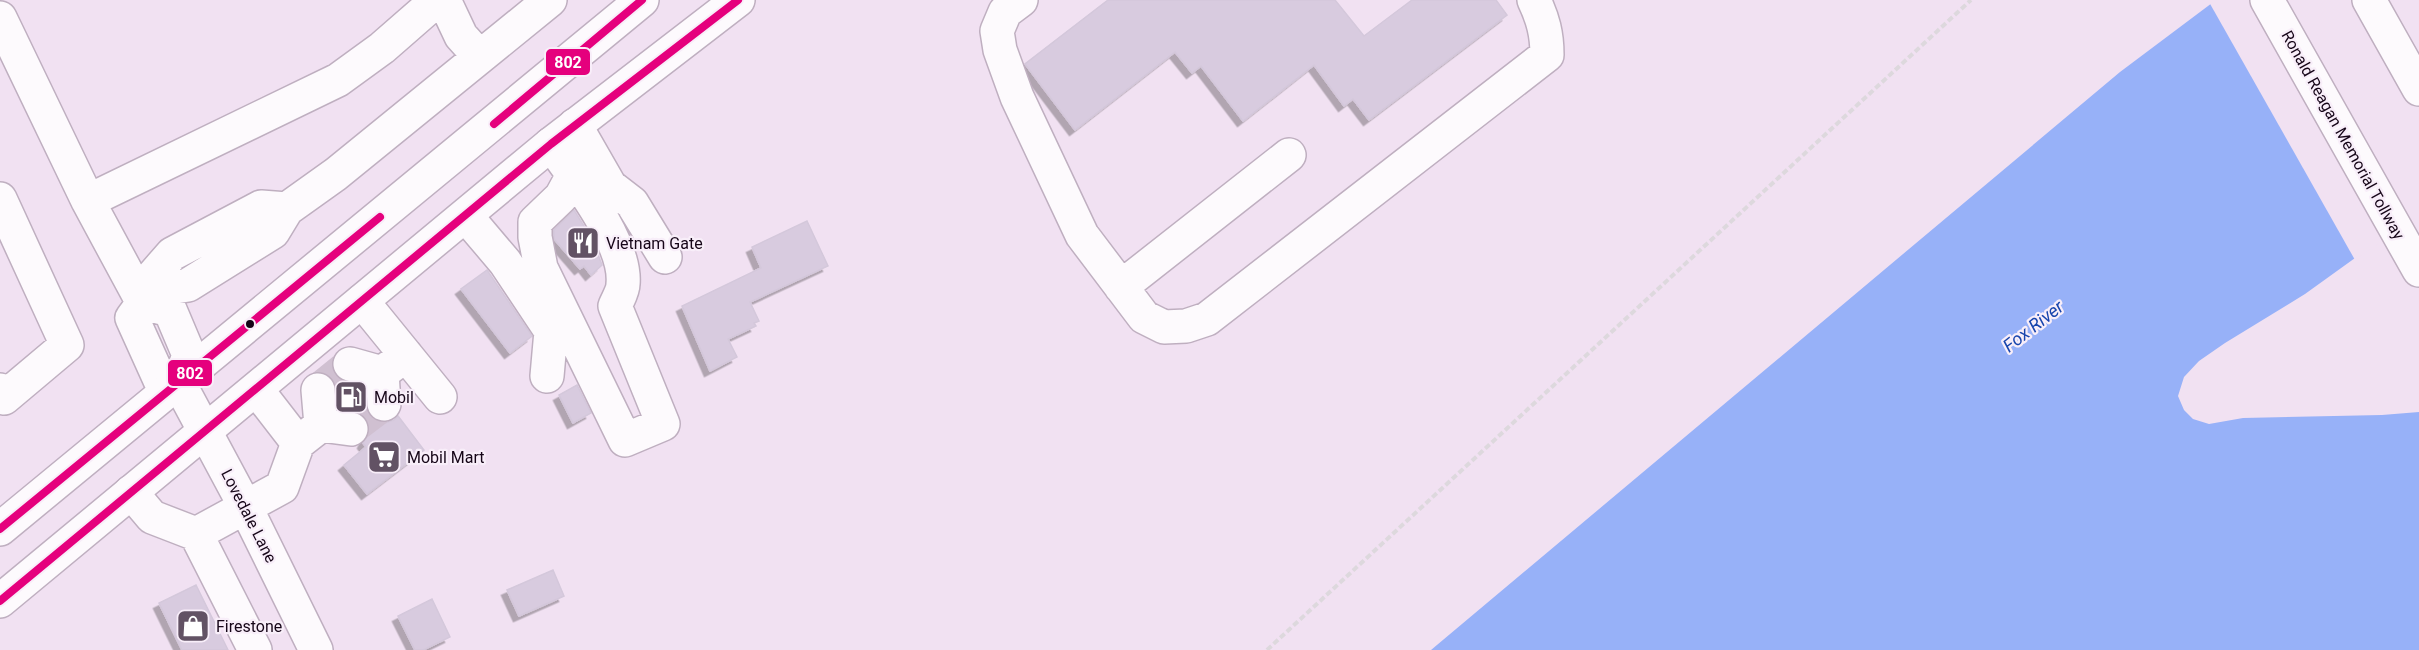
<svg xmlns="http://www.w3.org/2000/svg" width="2419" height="650" font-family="Roboto,sans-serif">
<defs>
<filter id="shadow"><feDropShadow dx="-5.5" dy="5.5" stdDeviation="0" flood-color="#0004"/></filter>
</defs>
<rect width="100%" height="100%" fill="#f1e1f2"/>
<path fill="#97b1f8" d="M2216,0h203v212l-114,82 -80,49 -26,18 -15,16 -6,19 6,14 9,9 16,5 34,-6 139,-3 37,-3v238h-988l689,-578z"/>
<path fill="#f1e1f2" d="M2211,0h208v215l-64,45 -146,-258z"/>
<path fill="#d8cbdf" stroke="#d4c8db" stroke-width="1.5" filter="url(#shadow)" d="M1108,0h227l29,36 48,-36h84l11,15 -138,105 -16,-21 -9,7 -30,-41 -71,56 -42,-55 -9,7 -17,-21 -100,78 -50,-66z
M574,210l18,29 10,26 -11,10 -7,-9 -4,3 -26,-30v-9z
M807,221l21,45 -78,36 9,19 -5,2 2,3 -28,13 9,18 -27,14 -28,-65 79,-38 -9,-21z
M487,270l45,66 -22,17 -49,-64z
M332,364v5l5,8 27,10 1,18 4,10 6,5 10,3 9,-3 4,-4 26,34 -57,44 -23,-29 22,-18 -3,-4 6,-11 -1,-10 -6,-8 -24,-6 -4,-28 -12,-8z
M577,385l14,28 -18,10 -14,-28z
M553,570l11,26 -45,20 -12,-26z
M196,585l32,65h-46l-23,-47z
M432,599l18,38 -27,13h-8l-17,-34z"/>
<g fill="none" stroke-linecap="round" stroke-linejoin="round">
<path stroke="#d0c0d1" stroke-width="33" stroke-dasharray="33 16" stroke-linecap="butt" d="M318,390l32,-26
M337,412l31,-27
M351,429l33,-25"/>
<g stroke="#bfafc0" stroke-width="36">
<path id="minor" d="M444,0l17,36 18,20
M1021,0l-16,12 -8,19 3,19 17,47 65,138 62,82 20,10 22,-1 21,-7 340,-264c0,-21 -4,-36 -13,-55
M0,18l88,183 55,102 27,7 19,45 -10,28
M575,125l35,61 22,17 33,54
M551,144c24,34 76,99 72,140 0,7 -5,15 -8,22l48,118 -38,16 -84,-172 -6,-31v-15l26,-25 12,-22
M0,199l67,146 -63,53 -4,-8
M88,201l250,-121 44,-32 55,-48
M466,216l39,46 46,69 -4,45
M1121,287l168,-132
M138,293l50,-8 85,-53 14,-23 49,-35 214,-174
M138,293l34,-39 89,-47 26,2
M362,301l78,96
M143,303l-11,15 28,62 19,3
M350,364l32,9
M179,383l67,125 70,142
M257,390l41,53
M318,390l3,35
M384,404l-2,-31 24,-18
M131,492l21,25 44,17
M255,650l-59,-116 86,-47 16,-44 23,-18 30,4"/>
</g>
<g stroke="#bfafc0" stroke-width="36">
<path id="major" d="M0,529l642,-529
M0,601l551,-457 187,-144"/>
</g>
<g stroke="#bfafc0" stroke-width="36">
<path id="highway" d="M2267,0l152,270
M2369,0l50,89"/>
</g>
<path stroke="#ddd8dd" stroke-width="4" stroke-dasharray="6 3" stroke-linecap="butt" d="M1267,650l704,-650"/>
<use href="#minor" stroke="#fdfafd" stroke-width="33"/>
<use href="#major" stroke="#fdfafd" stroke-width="33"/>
<use href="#highway" stroke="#fdfafd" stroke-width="33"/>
<g stroke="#f8eef9" stroke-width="12">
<path id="bus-1" d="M494,124l148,-124
M0,529l380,-312
M0,601l551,-457 187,-144"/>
</g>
<use href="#bus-1" stroke="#e5007d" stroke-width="8"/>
</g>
<defs>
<g id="restaurant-square" transform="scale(1.725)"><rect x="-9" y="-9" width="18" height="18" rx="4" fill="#625264" stroke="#f8eef9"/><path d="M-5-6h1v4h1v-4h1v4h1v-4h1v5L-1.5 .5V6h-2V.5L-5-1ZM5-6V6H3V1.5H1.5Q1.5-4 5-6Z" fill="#fff"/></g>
<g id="fuel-square" transform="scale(1.725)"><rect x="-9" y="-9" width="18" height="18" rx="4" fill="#625264" stroke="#f8eef9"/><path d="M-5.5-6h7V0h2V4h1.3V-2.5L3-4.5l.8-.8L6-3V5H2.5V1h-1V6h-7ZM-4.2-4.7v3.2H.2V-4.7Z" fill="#fff"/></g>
<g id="supermarket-square" transform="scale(1.725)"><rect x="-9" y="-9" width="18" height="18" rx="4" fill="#625264" stroke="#f8eef9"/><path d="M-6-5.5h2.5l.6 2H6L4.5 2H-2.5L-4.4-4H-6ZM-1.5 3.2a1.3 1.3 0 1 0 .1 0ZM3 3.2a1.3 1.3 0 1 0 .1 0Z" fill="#fff"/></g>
<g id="shop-square" transform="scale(1.725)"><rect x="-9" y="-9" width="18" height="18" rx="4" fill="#625264" stroke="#f8eef9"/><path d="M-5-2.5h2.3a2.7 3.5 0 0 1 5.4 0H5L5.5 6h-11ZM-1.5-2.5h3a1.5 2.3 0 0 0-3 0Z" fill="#fff"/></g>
</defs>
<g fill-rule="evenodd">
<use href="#restaurant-square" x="583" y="243"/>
<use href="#fuel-square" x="351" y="397"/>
<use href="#supermarket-square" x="384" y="457"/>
<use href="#shop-square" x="193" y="626"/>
</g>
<circle fill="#150517" stroke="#f8eef9" stroke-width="2" cx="250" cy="324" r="5"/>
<g text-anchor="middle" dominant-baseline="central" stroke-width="4.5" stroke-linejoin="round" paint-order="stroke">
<g font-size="16" fill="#150517" stroke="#f8eef9">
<text transform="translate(2343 135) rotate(61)">Ronald Reagan Memorial Tollway</text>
<text transform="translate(249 516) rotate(63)">Lovedale Lane</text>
</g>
<g font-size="16" fill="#150517" stroke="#f8eef9" text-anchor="start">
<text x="606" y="243">Vietnam Gate</text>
<text x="374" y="397">Mobil</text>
<text x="407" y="457">Mobil Mart</text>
<text x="216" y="626">Firestone</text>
</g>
<g font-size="18" font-style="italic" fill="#1845ad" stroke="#f8eef9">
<text transform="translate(2033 326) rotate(-38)">Fox River</text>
</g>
</g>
<g stroke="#f8eef9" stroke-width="2">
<rect x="545" y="48" width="46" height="28" rx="6" fill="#e5007d"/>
<rect x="167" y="359" width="46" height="28" rx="6" fill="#e5007d"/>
</g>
<g font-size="16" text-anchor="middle" font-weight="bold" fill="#fff">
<text x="568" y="68">802</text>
<text x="190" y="379">802</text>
</g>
</svg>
